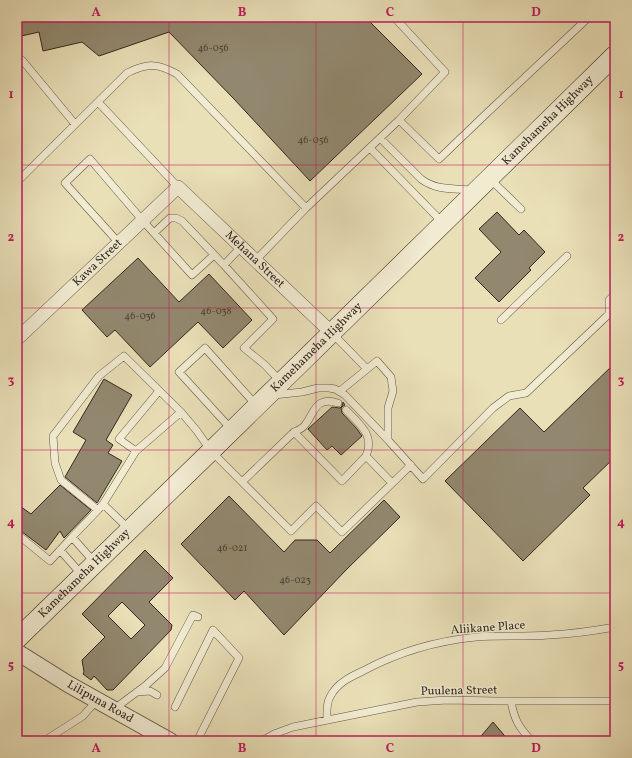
<svg xmlns="http://www.w3.org/2000/svg" width="632" height="758" font-family="Vollkorn,serif">
<rect width="100%" height="100%" fill="#eae0b8"/>
<filter id="stains"><feTurbulence type="fractalNoise" baseFrequency=".005" numOctaves="4"/><feColorMatrix values="0 0 0 0 .2 0 0 0 0 .09 0 0 0 0 .02 0 0 0 .5 -.17"/></filter>
<radialGradient id="worn" r=".72"><stop offset=".6" stop-color="#630" stop-opacity="0"/><stop offset="1" stop-color="#630" stop-opacity=".3"/></radialGradient>
<path fill="#92886f" stroke="#32281f" fill-rule="evenodd" d="M17,17h348l57,57 -112,107 -76,-82 -65,-67 -70,24 -17,-14 -39,9 -4,-19 -22,5z
M497,212l22,23 5,-5 21,22 -16,16 2,2 -32,32 -24,-24 26,-26 -22,-23z
M138,258l41,44 30,-28 43,46 -29,28 -25,-26 -48,45 -35,-37 -8,7 -25,-27z
M615,363v94l-32,31 7,7 -67,66 -78,-80 75,-73 24,24z
M104,379l28,16 -26,45 7,5 -5,8 14,8 -25,42 -32,-26 21,-37 -13,-8z
M343,402l2,3 -2,1 -2,2 1,5 15,16 5,7 -21,19 -9,-9 -5,4 -19,-21 24,-22 8,1 2,-2z
M60,485l31,25 -27,28 -4,-7 -14,19 -29,-22v-24l14,10z
M229,496l55,56 11,-12h22l13,13 54,-53 16,17 -54,53 -62,65 -40,-44 -9,9 -54,-56z
M145,550l28,28 -24,24 23,23 -1,5 -58,60h-6l-13,-14 -3,4 -8,-6 1,-2 -2,-12 23,-23 -23,-23zM122,602l23,23 -14,14 -23,-23z
M493,722l16,19h-32z"/>
<g fill="none" stroke-linecap="round" stroke-linejoin="round">
<g stroke="#605645" stroke-width="8">
<path id="service" d="M17,62l5,-2 53,64
M98,102l80,85
M399,120l40,39 48,-46 102,-96
M380,138l41,41c16,12 33,9 52,11
M370,148l72,74
M490,179l31,30
M17,182l110,-109c21,-10 30,-10 50,1l129,134
M154,233l16,-15h6l6,3 42,44 17,-18
M119,243l-54,-60 25,-24 53,62 49,54 22,-20
M255,261l51,-53 93,-88 46,-48 -51,-55
M224,265l49,54 -29,29 21,17 16,17
M501,320l66,-64
M332,333l35,36
M340,391l37,-30 14,16 2,14 -5,17v32l35,39 70,-71 16,-12 17,-3 83,-79v-14l6,-6
M274,395l28,-3 16,-4h11l6,1 10,6 43,45
M346,410c14,15 29,25 20,46
M232,430l-53,-58 26,-24 52,58
M294,432c5,-2 8,-3 11,-7 10,-13 10,-29 33,-22
M136,451l-17,-12 40,-48
M242,482l52,-50 48,49 24,-25 26,27
M103,504l-5,6 -37,-30 -6,-17 -2,-27 46,-60 25,-20 57,56
M130,530l-27,-26 33,-53 45,-39 16,19 14,20 80,80 25,-25 26,26 69,-67
M17,534l33,27 22,-24
M60,550l22,25
M95,563l-23,-26 26,-27
M137,692l13,-1 7,4
M511,701c3,18 8,27 21,40
M175,707l38,-77 26,28 -42,83
M114,709l31,-23 20,-18 28,-53 5,2
M327,720c0,-8 -1,-16 3,-23 7,-14 20,-20 33,-26 35,-19 73,-30 113,-34 24,-2 48,0 73,-2 22,-1 44,-4 66,-8
M44,741l39,-25 13,-15
M262,741l12,-7 19,-7 124,-25 30,-2 50,1h118"/>
</g>
<g stroke="#605645" stroke-width="14">
<g id="minor">
<path id="s1" d="M17,339l161,-152 154,146"/>
</g>
</g>
<g stroke="#605645" stroke-width="18">
<g id="tertiary">
<path id="s2" d="M17,652l51,32 102,57"/>
</g>
</g>
<g stroke="#32281f" stroke-width="20">
<g id="secondary">
<path id="s3" d="M17,639l194,-188 404,-396"/>
</g>
</g>
<use href="#service" stroke="#f1ebd1" stroke-width="7"/>
<use href="#minor" stroke="#f1ebd1" stroke-width="13"/>
<use href="#tertiary" stroke="#f1ebd1" stroke-width="16"/>
<use href="#secondary" stroke="#f1ebd1" stroke-width="19"/>
</g>
<path fill="none" stroke="#c2185b" stroke-width="1" stroke-opacity="0.55" d="M169,17v724M316,17v724M463,17v724M17,165h598M17,308h598M17,450h598M17,593h598"/>
<g text-anchor="middle" dominant-baseline="central" stroke-width="3" stroke-linejoin="round" paint-order="stroke">
<g font-size="10" fill="#4a4033">
<text x="213" y="48">46-056</text>
<text x="313" y="140">46-056</text>
<text x="216" y="311">46-038</text>
<text x="140" y="316">46-036</text>
<text x="232" y="548">46-021</text>
<text x="295" y="580">46-023</text>
</g>
<g font-size="12" fill="#32281f" stroke="#f1ebd1">
<text stroke="none"><textPath href="#s3" startOffset="742">Kamehameha Highway</textPath></text>
<text stroke="none"><textPath href="#s1" startOffset="327">Mehana Street</textPath></text>
<text stroke="none"><textPath href="#s1" startOffset="111">Kawa Street</textPath></text>
<text stroke="none"><textPath href="#s3" startOffset="418">Kamehameha Highway</textPath></text>
<text stroke="none"><textPath href="#s3" startOffset="94">Kamehameha Highway</textPath></text>
<text transform="translate(488 628) rotate(-4)">Aliikane Place</text>
<text transform="translate(459 691) rotate(-1)">Puulena Street</text>
<text stroke="none"><textPath href="#s2" startOffset="97">Lilipuna Road</textPath></text>
</g>
</g>
<rect width="632" height="758" fill="none" stroke="#eae0b8" stroke-width="44"/>
<rect x="22" y="22" width="588" height="714" fill="none" stroke="#c2185b" stroke-width="1.5"/>
<g font-size="13" text-anchor="middle" font-weight="bold" fill="#c2185b">
<text x="96" y="16">A</text>
<text x="242" y="16">B</text>
<text x="390" y="16">C</text>
<text x="536" y="16">D</text>
<text x="11" y="98">1</text>
<text x="621" y="98">1</text>
<text x="11" y="241">2</text>
<text x="621" y="241">2</text>
<text x="11" y="384">3</text>
<text x="621" y="384">3</text>
<text x="11" y="526">4</text>
<text x="621" y="526">4</text>
<text x="11" y="669">5</text>
<text x="621" y="669">5</text>
<text x="96" y="752">A</text>
<text x="242" y="752">B</text>
<text x="390" y="752">C</text>
<text x="536" y="752">D</text>
</g>
<rect width="100%" height="100%" filter="url(#stains)"/>
<rect width="100%" height="100%" fill="url(#worn)"/>
</svg>
